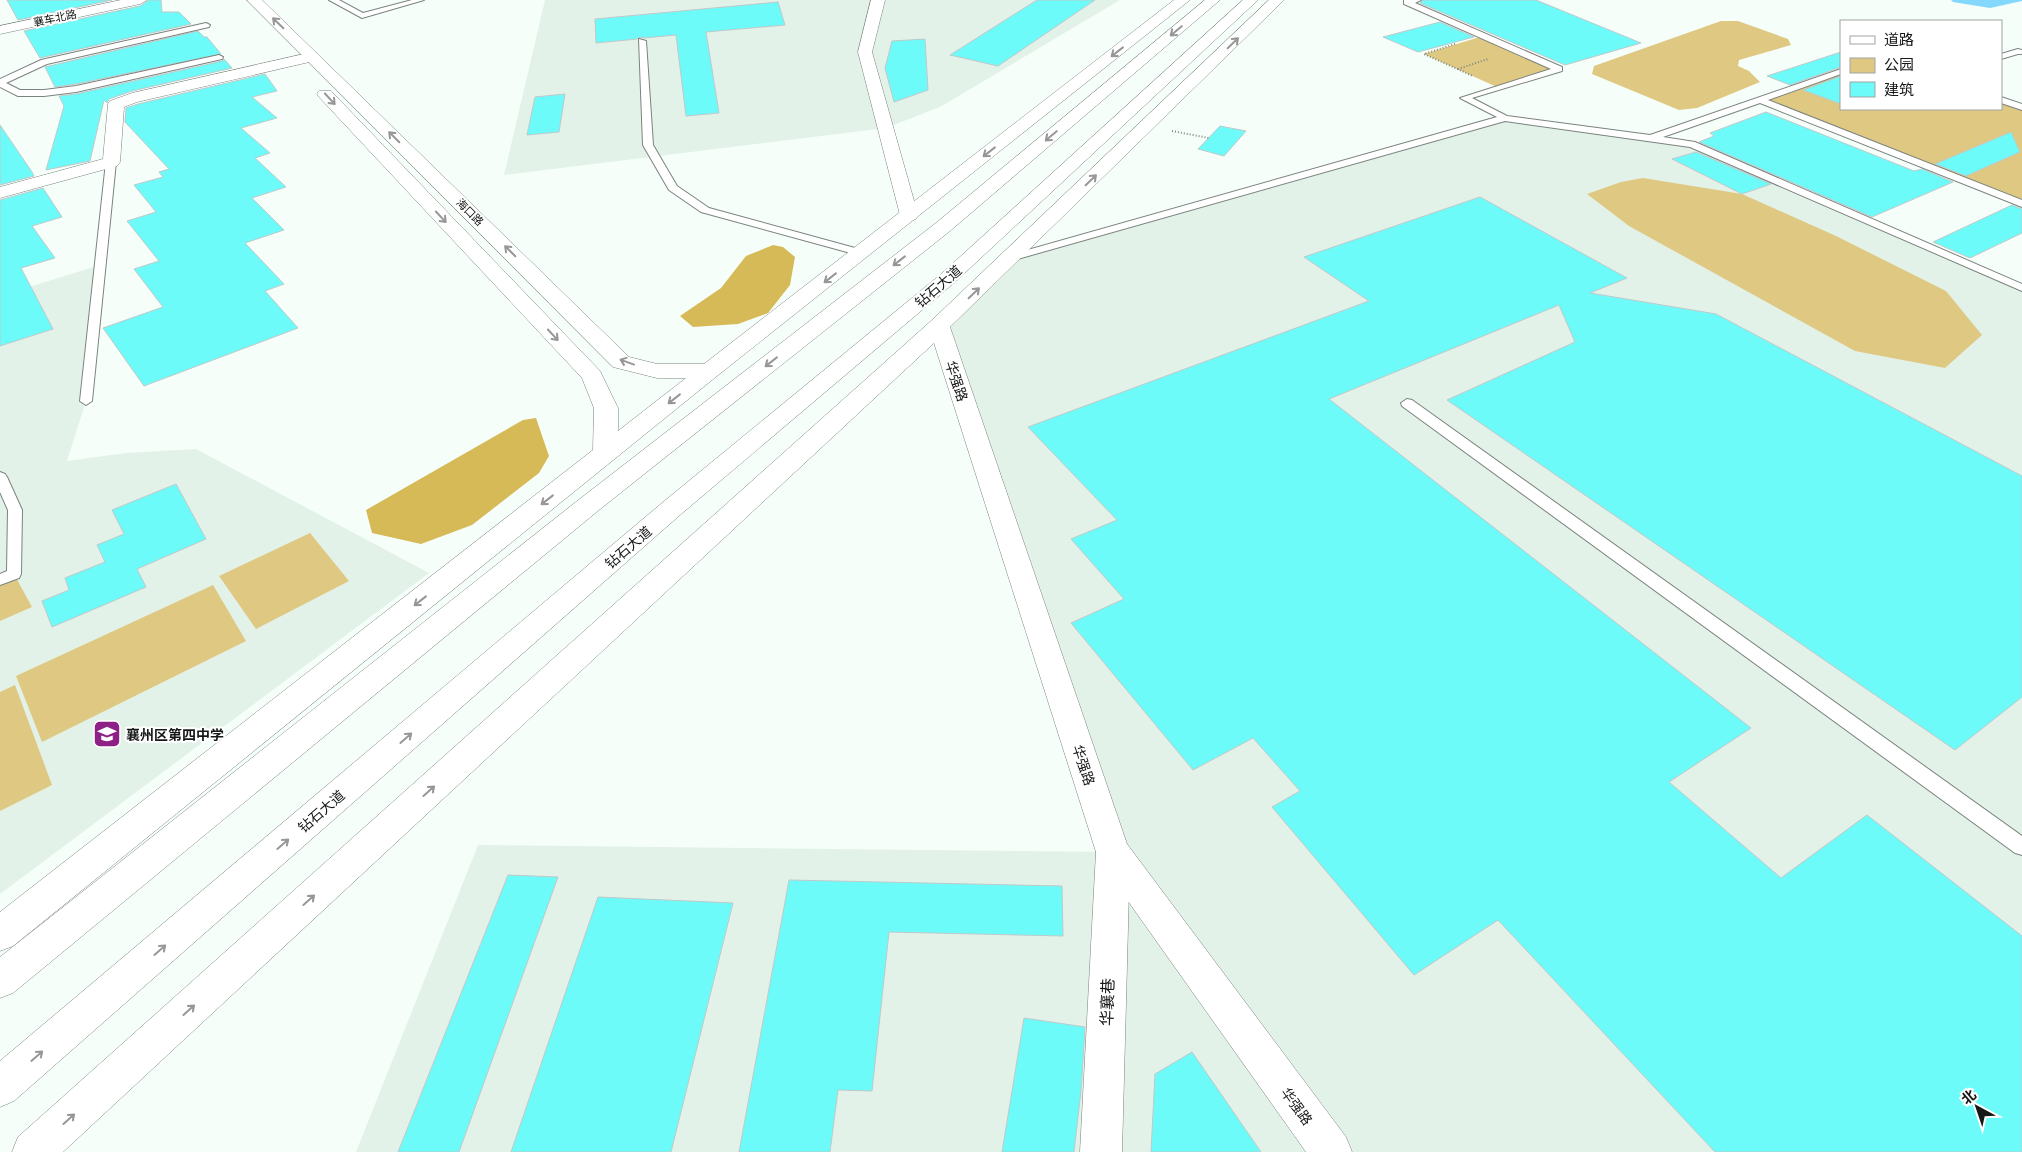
<svg xmlns="http://www.w3.org/2000/svg" width="2022" height="1152" font-family="'PT Serif','Noto Sans SC',serif">
<rect width="100%" height="100%" fill="#f5fef9"/>
<path fill="#e2f2e8" d="M545,0h575l-180,107 -54,21 -382,47z
M1505,118l187,26 330,144v864h-1666l122,-307 635,7 -174,-526 71,-68z
M100,265l-14,136 -19,60 59,-8 70,-4 233,124 -429,321v-598z"/>
<path fill="#dfc982" d="M1721,21h17l50,18 3,6 -52,15 -1,6 11,5 11,11 -63,26 -18,2 -87,-36 2,-8z
M1483,36l76,33 -60,19 -75,-34z
M1841,71v38h160v-9l21,7v97l-262,-104z
M1643,178l99,16 94,42 110,55 36,44 -37,33 -90,-17 -226,-125 -42,-32 34,-12z
M310,533l39,48 -93,48 -37,-53z
M14,574l18,33 -32,14v-41z
M213,585l33,56 -204,101 -26,-66z
M15,685l37,100 -52,26v-119z"/>
<path fill="#d7ba58" d="M773,245l10,2 12,10 -5,28 -22,28 -30,11 -45,3 -13,-11 41,-28 25,-32z
M536,418l13,38 -10,17 -67,52 -51,19 -49,-11 -6,-23 157,-90z"/>
<path fill="#84d8fe" d="M1951,0h71v1l-32,7 -37,-6z"/>
<path fill="#6dfbfa" stroke="#bfc9c9" d="M7,0h105l-94,20z
M149,0h12l1,12h17l12,12 -151,34 -16,-27 116,-25z
M1037,0h58l-97,66 -48,-11z
M1423,0h113l105,43 -76,22 -145,-62z
M778,2l7,23 -79,7 13,81 -33,3 -10,-81 -32,3 -4,-1 -3,2 -41,4 -1,-24z
M1440,22l34,15 -56,15 -35,-15z
M198,31l6,6h3l14,17 -145,30 -21,3 -10,-20z
M925,39l3,51 -34,12 -9,-34 7,-27z
M1841,52v15l-51,18 -23,-9z
M224,59l8,9 -100,23 -23,8 -2,4 -3,-3 -14,61 -44,9 18,-64 -5,-10 17,-2 146,-33z
M265,74l12,17 -25,6 25,21 -36,10 29,25 -15,5 31,29 -34,11 32,32 -39,13 39,41 -19,7 33,37 -154,58 -41,-58 60,-21 -29,-38 25,-8 -32,-40 29,-9 -22,-27 29,-8 -4,-5 10,-3 -44,-47 1,-14 12,-4z
M1841,76v28l-38,-14z
M565,94l-6,38 -32,3 8,-38z
M1766,112l148,59 8,-2 31,13 -81,35 -173,-75 15,-6 -4,-3z
M0,125l32,47 2,4 -34,9z
M1220,126l26,5 -22,25 -26,-7z
M2011,132l9,20 -54,24 -31,-12z
M1696,152l75,32 -29,10 -70,-35z
M43,188l19,29 -30,9 23,32 -34,10 32,61 -53,17v-146z
M1480,197l147,81 -37,15 126,21 306,162v221l-67,53 -508,-350 128,-58 -16,-37 -230,94 422,329 -82,54 112,96 86,-63 155,121v216h-307l-217,-232 -84,55 -142,-168 28,-16 -47,-53 -60,32 -122,-147 53,-24 -53,-60 46,-19 -89,-93 341,-126 -65,-44z
M2012,205l10,4v24l-52,25 -37,-16z
M176,484l30,55 -69,30 9,18 -94,40 -10,-26 27,-11 -4,-12 40,-16 -8,-17 27,-11 -12,-24z
M508,875l50,2 -99,275h-61z
M789,880l273,6 1,50 -174,-4 -17,159 -34,-1 -8,62h-91z
M598,897l135,6 -62,249h-160z
M1024,1018l61,9 -4,64 -7,61h-72z
M1192,1052l69,100h-110l4,-78z"/>
<g fill="none" stroke-linecap="round" stroke-linejoin="round">
<g stroke="#7b837e" stroke-width="2">
<path id="lane" d="M329,0h10l24,13 49,-13h12l-62,18z
M1404,0h17l-6,3 147,64v4l-90,27 35,18 143,19 191,-66v5l-73,26 254,100v7l-262,-104 -97,34 32,5 327,142v7l-332,-144 -185,-26 -491,139h-8l-1,-2 1,-2 491,-139 -37,-19 91,-29 -147,-65z
M206,23l4,2 -1,2 -162,37 -41,19 14,7h24l32,-4 143,-31 4,2 -1,2 -146,33 -32,4h-26l-18,-9v-8l41,-19z
M639,39l7,2 7,104 24,41 32,22 157,43 1,2 -1,2h-8l-157,-43 -32,-22 -26,-45z
M2018,49l4,1v4h-4l-17,5v-5z
M2001,97l21,7v6l-21,-7z
M111,159l5,3 -24,239 -6,4 -6,-4 26,-239z
M1407,399l5,1 610,436v19l-7,-2 -613,-447 -1,-3z
M0,472l5,2 2,3 15,33 -1,64 -2,4 -19,7v-11l7,-3 1,-61 -8,-18z"/>
</g>
<g stroke="#7b837e" stroke-width="1">
<path id="street" d="M871,0h14l-13,52 46,163 -2,4 -7,2 -7,-2 -2,-4 -42,-163z
M313,52l5,2 3,3 -3,3 -181,42 -13,5 -4,55 -3,4 -117,32v-11l103,-28 5,-55 2,-3 22,-8z
M1113,837l12,4 5,11 -8,300h-42l16,-300 5,-11z"/>
</g>
<g stroke="#7b837e" stroke-width="1">
<path id="secondary" d="M121,0h26l-7,4 -140,30v-8z
M247,0h15l367,357 28,7h47l470,-364h16l-473,376 -704,570 -13,5v-39l593,-462 1,-42 -12,-30 -263,-281 -2,-3 2,-3h12l269,280 18,37v23l68,-53h-29l-44,-11z
M1269,0h15l-334,327 177,517 219,293 6,15h-46l-205,-289 -5,-11 -162,-509 -871,809h-51l6,-15 913,-816z"/>
</g>
<g stroke="#7b837e" stroke-width="1">
<path id="highway" d="M1205,0h15l-270,231 -351,279 -586,483 -13,5v-41l581,-459 355,-275z
M1243,0h15l-304,283 -274,232 -666,586 -14,6v-46l662,-558 278,-228z"/>
</g>
<path stroke="#838985" stroke-width="2" stroke-dasharray="1 2" stroke-linecap="butt" d="M1455,44l-31,10 49,22
M1458,69l30,-10
M1172,131l37,7"/>
<use href="#lane" fill="#fff" fill-rule="evenodd"/>
<use href="#street" fill="#fff" fill-rule="evenodd"/>
<use href="#secondary" fill="#fff" fill-rule="evenodd"/>
<use href="#highway" fill="#fff" fill-rule="evenodd"/>
</g>
<defs><path id="oneway-shaft" d="M-6 0H5M1.5-3L5.5 0L1.5 3" fill="none" stroke-width="1.6" stroke-linecap="round" stroke-linejoin="round" transform="scale(1.25)"/></defs>
<g stroke="#969796">
<use href="#oneway-shaft" transform="translate(278 23) rotate(-136)"/>
<use href="#oneway-shaft" transform="translate(1176 31) rotate(140)"/>
<use href="#oneway-shaft" transform="translate(1233 43) rotate(-44)"/>
<use href="#oneway-shaft" transform="translate(1117 52) rotate(142)"/>
<use href="#oneway-shaft" transform="translate(330 99) rotate(47)"/>
<use href="#oneway-shaft" transform="translate(1051 136) rotate(140)"/>
<use href="#oneway-shaft" transform="translate(394 137) rotate(-135)"/>
<use href="#oneway-shaft" transform="translate(989 152) rotate(142)"/>
<use href="#oneway-shaft" transform="translate(1091 180) rotate(-44)"/>
<use href="#oneway-shaft" transform="translate(441 217) rotate(47)"/>
<use href="#oneway-shaft" transform="translate(510 251) rotate(-135)"/>
<use href="#oneway-shaft" transform="translate(899 261) rotate(142)"/>
<use href="#oneway-shaft" transform="translate(830 278) rotate(142)"/>
<use href="#oneway-shaft" transform="translate(974 293) rotate(-44)"/>
<use href="#oneway-shaft" transform="translate(553 335) rotate(47)"/>
<use href="#oneway-shaft" transform="translate(627 362) rotate(-160)"/>
<use href="#oneway-shaft" transform="translate(771 362) rotate(142)"/>
<use href="#oneway-shaft" transform="translate(674 399) rotate(142)"/>
<use href="#oneway-shaft" transform="translate(547 500) rotate(142)"/>
<use href="#oneway-shaft" transform="translate(420 601) rotate(142)"/>
<use href="#oneway-shaft" transform="translate(406 738) rotate(-41)"/>
<use href="#oneway-shaft" transform="translate(429 791) rotate(-42)"/>
<use href="#oneway-shaft" transform="translate(283 844) rotate(-41)"/>
<use href="#oneway-shaft" transform="translate(309 900) rotate(-42)"/>
<use href="#oneway-shaft" transform="translate(160 950) rotate(-41)"/>
<use href="#oneway-shaft" transform="translate(189 1010) rotate(-42)"/>
<use href="#oneway-shaft" transform="translate(37 1056) rotate(-41)"/>
<use href="#oneway-shaft" transform="translate(69 1119) rotate(-42)"/>
</g>
<defs>
<g id="school-square" transform="scale(1.4375)"><rect x="-9" y="-9" width="18" height="18" rx="4" fill="#8d2185" stroke="#fff"/><path d="M0-5L7-2L0 1L-7-2ZM-4 1L0 2.5L4 1V4Q0 6-4 4Z" fill="#fff"/></g>
</defs>
<g fill-rule="evenodd">
<use href="#school-square" x="107" y="734"/>
</g>
<g text-anchor="middle" dominant-baseline="central" stroke-width="4" stroke-linejoin="round" paint-order="stroke">
<g font-size="11" fill="#151816" stroke="#fff">
<text transform="translate(55 18) rotate(-12)">襄车北路</text>
<text transform="translate(470 212) rotate(45)">海口路</text>
</g>
<g font-size="14" fill="#151816" stroke="#fff">
<text transform="translate(938 286) rotate(-41)">钻石大道</text>
<text transform="translate(957 381) rotate(72)">华强路</text>
<text transform="translate(628 547) rotate(-41)">钻石大道</text>
<text transform="translate(1084 765) rotate(72)">华强路</text>
<text transform="translate(321 811) rotate(-41)">钻石大道</text>
<text transform="translate(1297 1106) rotate(54)">华强路</text>
</g>
<g font-size="14" font-weight="bold" fill="#151816" stroke="#fff" text-anchor="start">
<text x="126" y="734">襄州区第四中学</text>
</g>
<g font-size="16" fill="#151816" stroke="#fff">
<text transform="translate(1107 1002) rotate(-88)">华襄巷</text>
</g>
</g>
<rect x="1840" y="20" width="162" height="90" fill="#ffffff" stroke="#a1a3a2"/>
<rect x="1850" y="36" width="25" height="8" fill="#ffffff" stroke="#a1a3a2"/>
<text x="1884" y="45" font-size="15" fill="#151816">道路</text>
<rect x="1850" y="58" width="25" height="15" fill="#dfc982" stroke="#a1a3a2"/>
<text x="1884" y="70" font-size="15" fill="#151816">公园</text>
<rect x="1850" y="82" width="25" height="15" fill="#6dfbfa" stroke="#a1a3a2"/>
<text x="1884" y="95" font-size="15" fill="#151816">建筑</text>
<g transform="translate(1977 1107) rotate(320)" stroke="#ffffff" stroke-width="4" paint-order="stroke">
<path d="M0-4L9 19L0 12L-9 19Z" fill="#151816"/>
<text y="-8" font-size="14" font-weight="bold" text-anchor="middle" fill="#151816">北</text>
</g>
</svg>
